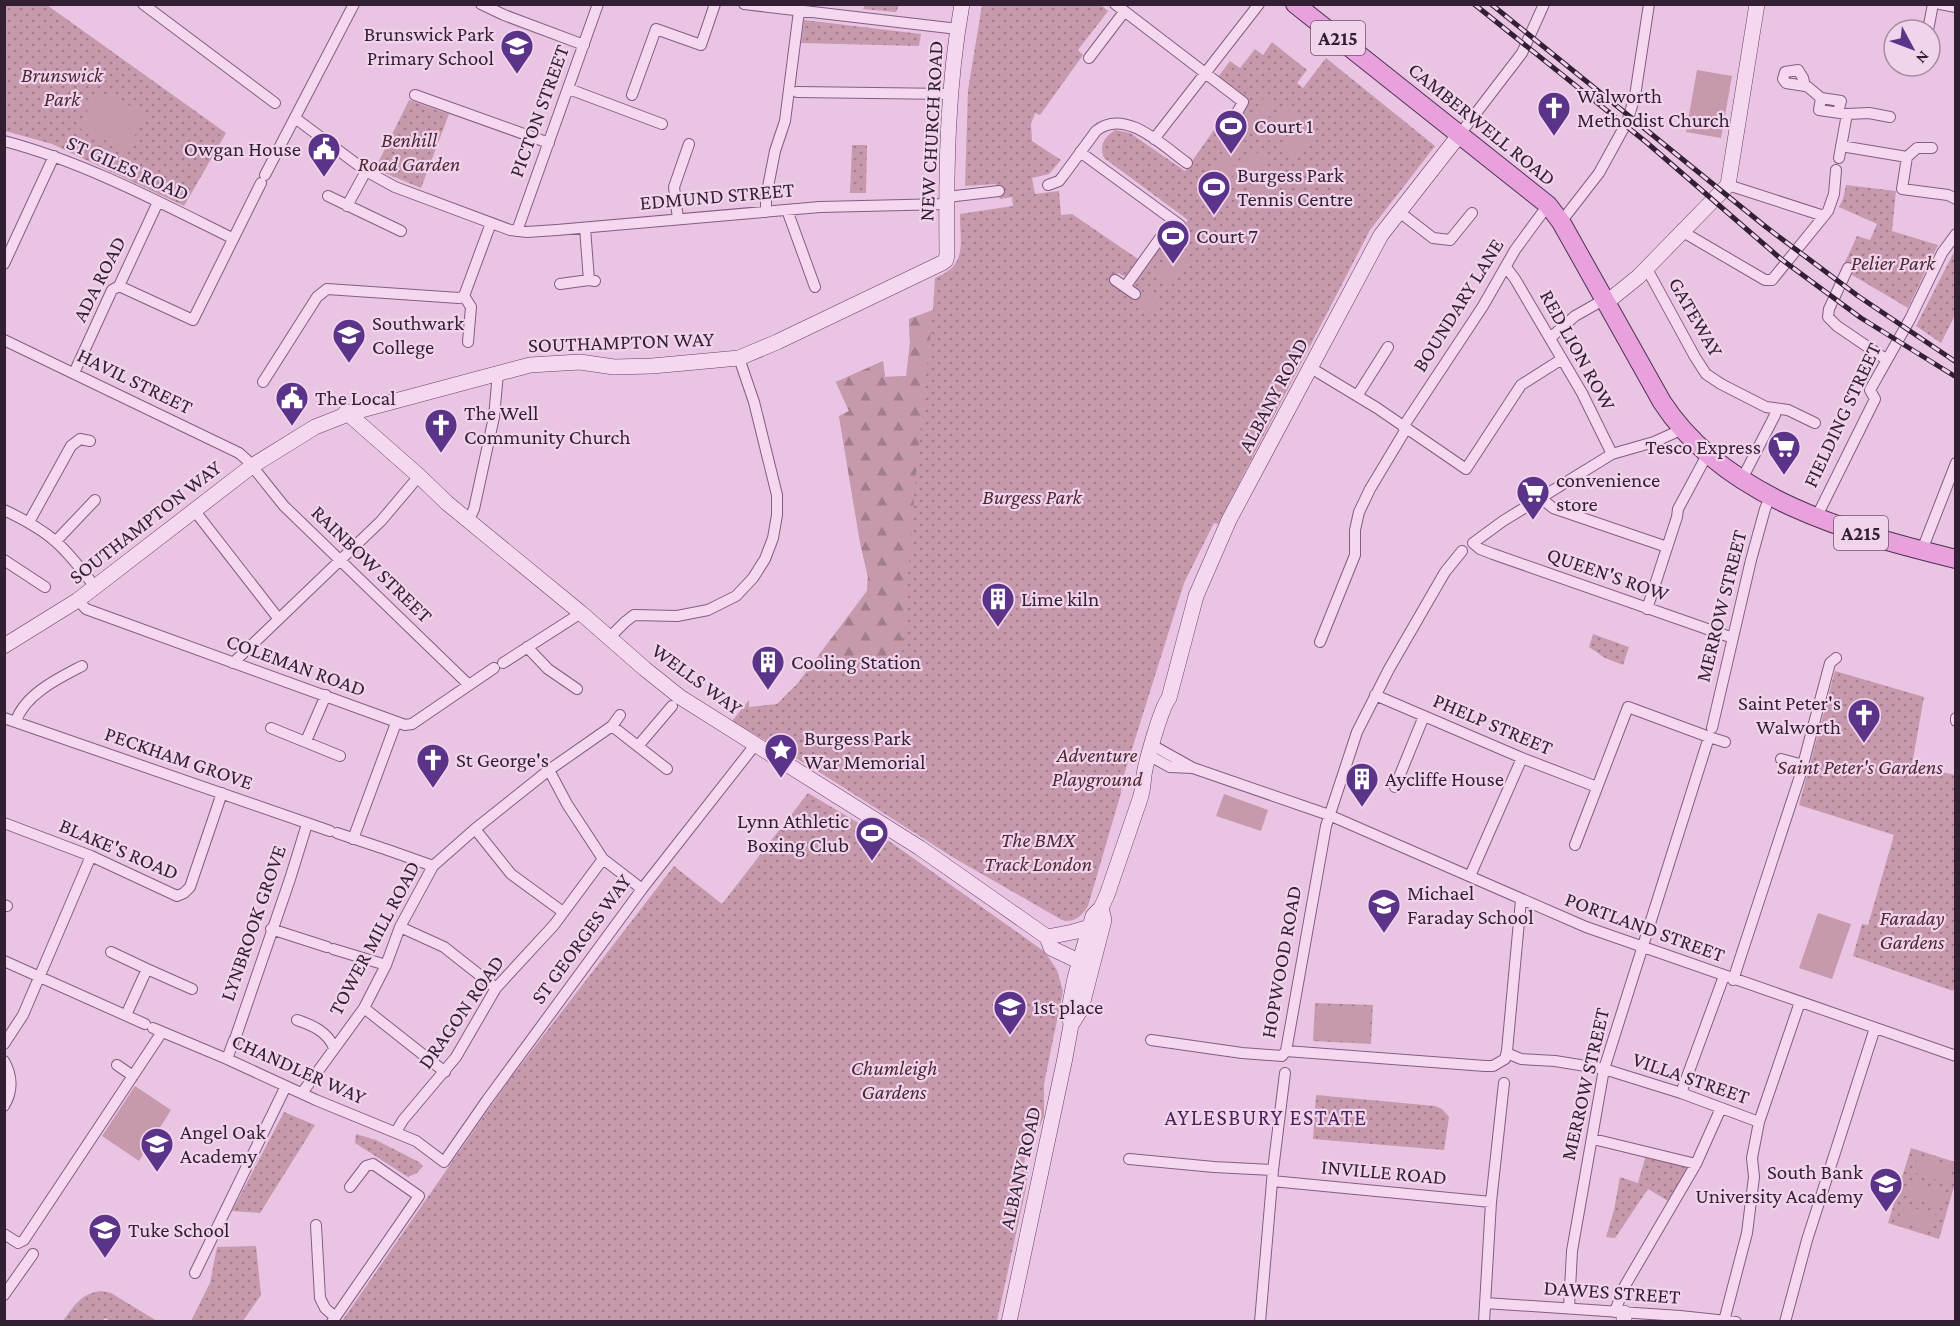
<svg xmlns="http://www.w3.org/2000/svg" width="1960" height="1326" font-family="'Crimson Pro',serif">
<defs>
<pattern id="green-dots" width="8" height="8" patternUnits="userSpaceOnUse" patternTransform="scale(1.5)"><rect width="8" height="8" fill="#c69aac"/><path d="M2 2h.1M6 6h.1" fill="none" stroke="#a17d8d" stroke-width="1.8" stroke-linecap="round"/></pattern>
<pattern id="forest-firs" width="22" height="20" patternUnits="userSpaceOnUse" patternTransform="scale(1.5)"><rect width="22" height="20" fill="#c69aac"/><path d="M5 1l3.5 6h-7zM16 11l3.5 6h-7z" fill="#a17d8d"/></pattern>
</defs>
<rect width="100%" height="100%" fill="#e9c5e3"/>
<path fill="url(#green-dots)" d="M4,5h43l179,128 -42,73 -132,-62 -47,-13z
M865,5v-1l34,1 -3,7 -33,-3z
M982,5h119l7,6 -30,39 5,5 -43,60 -5,-2 -4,11 1,17 29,19 -12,14 -17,4 3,16 24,-3 2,24 11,-1 66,45 -13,18 -7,-4 -7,10 22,16 6,-9 -6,-4 40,-58 6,4 9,-12 -84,-62c-5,-13 0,-20 11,-28l15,3 55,38 41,-58 9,8 14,-19 -31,-25 12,-16 10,7 15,-19 8,6 9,-13 35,28 -10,13 6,5 23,-30 109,88 -65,84 -152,294 -4,-1 -30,60 -62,198 -1,12 -33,113c-6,10 -13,17 -26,14l-108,-62 -138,-88 -84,-49 17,-21v7l28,-3 20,-20 70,-93 1,-14 -8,-35 -21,-126 10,-5 -13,-29 47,-21 2,16 22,-1 3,-33 -1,-24 24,-9 2,-32c33,-13 25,-34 25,-64l53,-8 -1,-9 -12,2 -2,-4 -2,-11 -31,2 3,-96z
M804,20l117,14 -2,12 -118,-3z
M409,100l40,14 -28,74 -46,-19z
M852,145h15l-1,48h-16z
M1846,185l50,6 -4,40 46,14 -30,63 -66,-39 15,-33 13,4 7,-16 -38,-17 4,-8z
M1955,250v65l-14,28 -25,-17z
M1593,634l36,13 -6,18 -18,-7 -16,-11z
M1835,671l89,26 -12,68 43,10 1,208 -3,8 -100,-35 9,-32 6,1 26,-90 -95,-30z
M808,793l84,50 153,109 12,18 6,21 -19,93v32l-4,10 -9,12h-4l-3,28 4,2 -2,20 -29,133h-655l164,-237 168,-218 48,38z
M1315,1003l58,2 -2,39 -58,-3z
M1316,1095l119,11 7,3 7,8 -5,33 -131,-11z
M284,1112l31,13 -55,88 -28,-2z
M356,1134l20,6 43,22 4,4 -6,7 -9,4 -53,-34z
M1911,1148l44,14v21l-16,56 -51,-16z
M1646,1155l42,10 3,4 -23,32 -20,-12 -33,49 -9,-1 8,-27 6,-33 18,6z
M256,1246l5,49 -18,26h-52l19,-38 7,-36z
M101,1291l10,2 46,28h-46l-6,-3 -3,3h-39c12,-16 17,-27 38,-30z"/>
<path fill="url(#forest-firs)" d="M933,310l-17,162 -14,180 -23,17 -13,-6 -3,9 -10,6 -11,-17 -26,17 -7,-9 58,-78 1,-14 -8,-35 -21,-126 10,-5 -13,-29 47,-21 2,16 21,-1 4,-33 -1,-24z"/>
<path fill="#c69aac" d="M1697,70l35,6 -11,62 -35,-6z
M97,90l48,23 -17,38 -49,-23z
M1267,94l12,10 -21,28 -13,-10z
M1285,108l13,10 -22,28 -12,-10z
M1303,122l13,10 -22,28 -12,-10z
M1235,136l13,10 -21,28 -13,-10z
M1253,150l13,9 -21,28 -13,-9z
M1272,164l13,9 -21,29 -13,-10z
M1176,246l14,10 -20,28 -14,-9z
M1145,291l13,10 -10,14 -13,-9z
M1224,794l44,16 -7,21 -45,-15z
M1818,913l33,11 -19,55 -33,-11z
M1317,1005l54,3 -2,34 -54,-2z
M135,1086l36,24 -32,51 -37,-25z
M1918,1156l34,11 -5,16 -34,-11z
M1910,1180l34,11 -5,16 -34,-11z
M1903,1205l34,10 -5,16 -34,-11z"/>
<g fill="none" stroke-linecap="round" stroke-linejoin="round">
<g stroke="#825d82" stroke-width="12">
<path id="street" d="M143,4l132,99
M481,4l23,11 80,30
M744,4l214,25
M1115,4l128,98 -5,9
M1940,4l16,3
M1928,30l5,-26
M1893,41h1
M1089,58l35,-46
M1805,86l-2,-8 -5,-8 -13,2 -2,7 3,4 19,3 3,1 13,11 -2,12 28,4 -8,44
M569,89l93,35
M797,92l153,2
M415,95l134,48
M632,95l24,-66 45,16 14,-41
M1821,98l20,3 -3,11
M1847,114l22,-1 21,4
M295,118l71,53 29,16 115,43 17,2 30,-2 263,-23 127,-3
M1460,134l62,-81 22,-49
M1154,139l105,-135
M4,141c80,21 155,61 228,97
M1841,146l66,11 -5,32 46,6 8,4
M1080,152l100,73
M1907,157l10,-9h15
M265,175l89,-171
M1048,185l11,-4 4,-5 33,-45c29,-24 67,15 91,32
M1728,185l96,31
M328,196l73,35
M947,197l52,-6
M347,206l19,-35
M787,210l28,77
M1398,211l35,27 17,2 22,-27
M766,212v-15l9,-46 10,-30 14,-110
M678,219l-4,-32 15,-43
M1561,222l38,-49 28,-51 8,-26 14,-92
M585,228l4,52
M517,231l81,-227
M1683,232l82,48h7l56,-69 6,-17 2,-24
M4,264l50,-108
M1506,267l9,12 67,114 30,61
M1848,268l-19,41 -1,8 9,9 50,34
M1647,269l48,88 11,17 15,10 45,23 22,3 27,13
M1115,280l20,14
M560,284l29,-4 6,1
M119,286l74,34 68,-137
M1125,287l48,-67
M1550,338l25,-22 30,-17
M4,340l235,113 8,7
M468,342l3,-35 -7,-11 27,-73
M1311,368l66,40 89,61 55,-84 41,-26
M74,373l38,-83 7,-4 39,-84
M263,382l54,-85 10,-8 132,9 5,-2
M1357,396l31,-49
M1403,427l80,-121 32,-56 33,-45
M1683,429l-29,13 -42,12 -109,67 -30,22 7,6 13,5 240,84
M252,466l32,40 185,179
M1742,479l33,-64
M1541,498l12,10 114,39
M4,510c47,22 60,36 91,77
M194,510l84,108
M1816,518l59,-119 -5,-9 40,-71 32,-66 14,-19
M468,521l6,-12 20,-92 4,-44
M29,522l42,-76 9,-7 10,2
M57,540l38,-40
M1922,550l34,-87
M4,560l41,27
M78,600l8,9 319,116 7,-1 82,-56
M1647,609l30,-92 1,-8 30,-56
M609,638l16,-16 9,-7 43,1 31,-6 28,-14 17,-18 12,-19 8,-21 4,-23v-20l-23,-93 -15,-44
M1320,642l35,-87v-25l4,-18 11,-23 36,-60
M527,647l21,22 29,20
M233,663l148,-142 38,-45
M503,663l78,-50
M1375,695l147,63 75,29
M4,718l326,113
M1956,718v3
M16,721c9,-27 43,-43 66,-55
M612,726l55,43
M271,728l69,28
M1712,728l39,-168 14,-51 6,-14
M306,741l20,-46
M1152,745l41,23 136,47 257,112 370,129
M638,746l34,-40
M1150,756l20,11 23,1
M1781,759l22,6
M549,770l18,34 36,55 39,30
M1395,787l29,-71
M4,823l87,33 86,40 7,-3 6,-6 32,-94
M475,829l36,45 52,38
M337,833l45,15
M353,839l43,-116
M1575,845l53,-138 81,30 16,5
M385,849l48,17
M1470,876l52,-118
M4,905l3,1
M400,927l44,20 52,41
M271,929l56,18
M333,949l53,16
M111,952l36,17 -21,46
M4,961l141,63
M147,969l45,20
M1733,980l67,-204 30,-113 6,-5
M364,1008l81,64
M297,1020c15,5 31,12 37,28
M153,1028l74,31 89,41 100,41 28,21 43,-62 155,-211 113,-144
M236,1036l54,-157 17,-55
M1151,1040l91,13 40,3 4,-5 40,-225 31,-94 32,-63 56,-97 17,-21
M4,1044l19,-29 68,-159
M1286,1051l199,15h8l12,-7 2,-8 14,-151
M1507,1051l2,3 12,5 34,2 49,8 77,24 78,29
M227,1059l7,-19
M4,1061c9,16 9,30 0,45
M117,1065l16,11
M302,1093l62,-85 22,-43 14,-38 33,-61 42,-37 74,-59 63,-44 8,-11
M1681,1093l43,-117
M396,1132l7,-12 53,-63 40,-69 58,-63 49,-66
M1593,1139l103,25
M1129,1159l85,8 59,3
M1272,1181l219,21
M316,1225l4,73 5,10 10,9
M4,1234l14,9 6,-3 138,-208
M195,1273l91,-187
M4,1295l29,-41
M1485,1303l195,13 56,6
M1569,1308l3,-57 32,-182 105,-332
M1615,1312l8,-23 73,-125 25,-56
M1724,1321l23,-88 7,-56 -2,-19 7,-36 41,-120
M332,1322l87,-126 -46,-32 -7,2 -16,21
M1260,1322l13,-152 12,-97
M1484,1322l7,-120 13,-119
M1785,1322l22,-82 68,-212"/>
</g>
<g stroke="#624064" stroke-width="16">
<path id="secondary" d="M1607,302l31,-25 90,-92 29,-181
M352,417l67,59 28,27 134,110 64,56 35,28 240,151 127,89 4,11 40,19
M4,646l74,-46 174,-134 63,-39 28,-11 3,-4h8l176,-47 50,-3 34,5 38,-1 87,-8 38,-16 165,-79 4,-3 1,-6c-1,-83 0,-167 15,-250
M1047,937l26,-5 17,-5
M1071,1025l10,-16 23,-89 -3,-12
M1009,1322l56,-264 6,-33 -2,-16 6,-31 18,-62 8,-8 6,-13 33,-96c3,-9 3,-15 4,-24 2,-13 17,-67 25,-77l27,-102 33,-76 152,-285 79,-101
M1624,1322v-9"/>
</g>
<g stroke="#4e3150" stroke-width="20">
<path id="primary" d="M1295,4l253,201 13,17 101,180c63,97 188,131 294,157"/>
</g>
<use href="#street" stroke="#f5d7f0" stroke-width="10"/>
<use href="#secondary" stroke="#f5d7f0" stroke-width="15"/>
<use href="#primary" stroke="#e8a1dd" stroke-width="18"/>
<g stroke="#331f34" stroke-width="5">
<path id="rail" d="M1474,4l172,138 135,117 80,59 95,59
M1491,4l275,223 92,69 98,66"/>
</g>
<use href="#rail" stroke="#f1d4ec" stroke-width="3" stroke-dasharray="9" stroke-linecap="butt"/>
</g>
<defs>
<g id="school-pin" transform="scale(1.725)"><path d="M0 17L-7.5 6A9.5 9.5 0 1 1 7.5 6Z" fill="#5b348a" stroke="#f1d4ec"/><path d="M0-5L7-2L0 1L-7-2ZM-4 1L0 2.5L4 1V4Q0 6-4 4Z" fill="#fff"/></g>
<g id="church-pin" transform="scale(1.725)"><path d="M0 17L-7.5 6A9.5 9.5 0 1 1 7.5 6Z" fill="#5b348a" stroke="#f1d4ec"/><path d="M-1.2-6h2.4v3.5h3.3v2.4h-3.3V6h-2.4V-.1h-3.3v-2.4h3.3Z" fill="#fff"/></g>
<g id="stadium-pin" transform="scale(1.725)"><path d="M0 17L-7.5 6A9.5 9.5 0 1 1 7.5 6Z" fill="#5b348a" stroke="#f1d4ec"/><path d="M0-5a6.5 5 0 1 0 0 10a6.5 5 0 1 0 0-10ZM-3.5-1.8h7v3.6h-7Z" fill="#fff"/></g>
<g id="civic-pin" transform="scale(1.725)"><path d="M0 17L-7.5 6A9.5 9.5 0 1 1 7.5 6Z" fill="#5b348a" stroke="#f1d4ec"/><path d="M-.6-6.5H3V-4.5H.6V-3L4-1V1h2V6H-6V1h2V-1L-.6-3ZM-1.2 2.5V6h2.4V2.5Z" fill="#fff"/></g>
<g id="university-pin" transform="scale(1.725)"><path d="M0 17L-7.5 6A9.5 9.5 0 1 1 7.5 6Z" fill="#5b348a" stroke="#f1d4ec"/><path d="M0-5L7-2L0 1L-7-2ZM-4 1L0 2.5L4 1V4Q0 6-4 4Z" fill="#fff"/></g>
<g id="supermarket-pin" transform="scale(1.725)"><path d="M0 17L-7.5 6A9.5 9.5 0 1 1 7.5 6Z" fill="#5b348a" stroke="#f1d4ec"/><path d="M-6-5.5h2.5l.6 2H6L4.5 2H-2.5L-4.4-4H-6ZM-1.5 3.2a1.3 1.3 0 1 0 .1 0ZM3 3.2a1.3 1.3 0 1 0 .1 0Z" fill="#fff"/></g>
<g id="building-pin" transform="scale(1.725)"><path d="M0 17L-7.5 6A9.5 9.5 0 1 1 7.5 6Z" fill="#5b348a" stroke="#f1d4ec"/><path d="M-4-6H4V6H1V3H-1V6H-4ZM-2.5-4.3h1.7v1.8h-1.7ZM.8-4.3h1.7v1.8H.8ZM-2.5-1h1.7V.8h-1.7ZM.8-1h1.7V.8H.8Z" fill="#fff"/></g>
<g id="sight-pin" transform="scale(1.725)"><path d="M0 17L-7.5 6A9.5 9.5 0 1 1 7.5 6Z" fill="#5b348a" stroke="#f1d4ec"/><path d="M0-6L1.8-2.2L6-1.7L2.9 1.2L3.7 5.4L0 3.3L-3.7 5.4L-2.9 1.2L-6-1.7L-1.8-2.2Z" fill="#fff"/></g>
</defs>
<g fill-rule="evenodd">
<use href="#school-pin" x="517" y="46"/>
<use href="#church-pin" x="1554" y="108"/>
<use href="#stadium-pin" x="1231" y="126"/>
<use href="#civic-pin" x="324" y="149"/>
<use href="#stadium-pin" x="1214" y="187"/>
<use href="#stadium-pin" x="1173" y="236"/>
<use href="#university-pin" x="349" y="335"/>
<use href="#civic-pin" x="292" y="398"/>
<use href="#church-pin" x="441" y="425"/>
<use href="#supermarket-pin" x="1784" y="447"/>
<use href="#supermarket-pin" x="1533" y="492"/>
<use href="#building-pin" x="998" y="599"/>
<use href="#building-pin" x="768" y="662"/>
<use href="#church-pin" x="1864" y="715"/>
<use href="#sight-pin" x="781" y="750"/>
<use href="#church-pin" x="433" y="760"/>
<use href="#building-pin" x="1362" y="779"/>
<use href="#stadium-pin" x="872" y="833"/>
<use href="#school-pin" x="1384" y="905"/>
<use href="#school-pin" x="1010" y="1007"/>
<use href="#school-pin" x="157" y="1144"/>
<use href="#school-pin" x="1886" y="1184"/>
<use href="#school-pin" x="105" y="1230"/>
</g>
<g text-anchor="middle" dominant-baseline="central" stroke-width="4.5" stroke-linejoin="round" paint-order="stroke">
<g fill="#f1d4ec" stroke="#6c556b" stroke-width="1.5">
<rect x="1311" y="21" width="54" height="34" rx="4.5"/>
<rect x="1834" y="516" width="54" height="34" rx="4.5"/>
</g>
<g font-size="20" font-weight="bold" fill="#331f34">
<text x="1338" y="38">A215</text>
<text x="1861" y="533">A215</text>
</g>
<g font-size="21" fill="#331f34" stroke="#f1d4ec" text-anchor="start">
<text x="494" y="34" text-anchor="end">Brunswick Park<tspan x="494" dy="24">Primary School</tspan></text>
<text x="1577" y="96">Walworth<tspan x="1577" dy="24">Methodist Church</tspan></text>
<text x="1254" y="126">Court 1</text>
<text x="301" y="149" text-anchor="end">Owgan House</text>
<text x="1237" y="175">Burgess Park<tspan x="1237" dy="24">Tennis Centre</tspan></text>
<text x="1196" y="236">Court 7</text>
<text x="372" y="323">Southwark<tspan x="372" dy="24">College</tspan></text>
<text x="315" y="398">The Local</text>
<text x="464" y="413">The Well<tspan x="464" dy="24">Community Church</tspan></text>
<text x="1761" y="447" text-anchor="end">Tesco Express</text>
<text x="1556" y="480">convenience<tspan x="1556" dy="24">store</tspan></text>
<text x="1021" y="599">Lime kiln</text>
<text x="791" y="662">Cooling Station</text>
<text x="1841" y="703" text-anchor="end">Saint Peter's<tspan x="1841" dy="24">Walworth</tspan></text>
<text x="804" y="738">Burgess Park<tspan x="804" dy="24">War Memorial</tspan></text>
<text x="456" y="760">St George's</text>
<text x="1385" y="779">Aycliffe House</text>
<text x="849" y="821" text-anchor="end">Lynn Athletic<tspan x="849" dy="24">Boxing Club</tspan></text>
<text x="1407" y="893">Michael<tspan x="1407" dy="24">Faraday School</tspan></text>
<text x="1033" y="1007">1st place</text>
<text x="180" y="1132">Angel Oak<tspan x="180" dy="24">Academy</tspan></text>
<text x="1863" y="1172" text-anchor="end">South Bank<tspan x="1863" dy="24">University Academy</tspan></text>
<text x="128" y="1230">Tuke School</text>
</g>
<g font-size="21" font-style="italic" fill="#4e2833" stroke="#f1d4ec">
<text x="62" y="75">Brunswick<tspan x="62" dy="24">Park</tspan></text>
<text x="409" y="140">Benhill<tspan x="409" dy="24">Road Garden</tspan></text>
<text x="1893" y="263">Pelier Park</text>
<text x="1032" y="497">Burgess Park</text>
<text x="1097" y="755">Adventure<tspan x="1097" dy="24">Playground</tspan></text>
<text x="1860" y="767">Saint Peter's Gardens</text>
<text x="1038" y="840">The BMX<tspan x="1038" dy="24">Track London</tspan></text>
<text x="1912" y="918">Faraday<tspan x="1912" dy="24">Gardens</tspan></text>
<text x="894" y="1068">Chumleigh<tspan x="894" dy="24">Gardens</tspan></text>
</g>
<g font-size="21" fill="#331f34" stroke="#f1d4ec">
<text transform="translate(539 111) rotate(-70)">PICTON STREET</text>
<text transform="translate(1482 124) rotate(39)">CAMBERWELL ROAD</text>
<text transform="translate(931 131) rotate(-87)">NEW CHURCH ROAD</text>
<text transform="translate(128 168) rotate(24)">ST GILES ROAD</text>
<text transform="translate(717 196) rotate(-5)">EDMUND STREET</text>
<text transform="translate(99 279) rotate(-63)">ADA ROAD</text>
<text transform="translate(1458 305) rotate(-58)">BOUNDARY LANE</text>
<text transform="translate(1696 317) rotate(60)">GATEWAY</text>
<text transform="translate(621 342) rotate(-2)">SOUTHAMPTON WAY</text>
<text transform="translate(1578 350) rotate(61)">RED LION ROW</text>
<text transform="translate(135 381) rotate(26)">HAVIL STREET</text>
<text transform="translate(1273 395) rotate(-62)">ALBANY ROAD</text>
<text transform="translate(1842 415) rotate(-65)">FIELDING STREET</text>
<text transform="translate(145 522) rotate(-38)">SOUTHAMPTON WAY</text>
<text transform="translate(372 564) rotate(44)">RAINBOW STREET</text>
<text transform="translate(1608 574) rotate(19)">QUEEN'S ROW</text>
<text transform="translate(1721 606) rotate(-76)">MERROW STREET</text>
<text transform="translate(296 665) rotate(20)">COLEMAN ROAD</text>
<text transform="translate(697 679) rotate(36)">WELLS WAY</text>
<text transform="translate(1493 724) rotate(23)">PHELP STREET</text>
<text transform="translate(179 758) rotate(19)">PECKHAM GROVE</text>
<text transform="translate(119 849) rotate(23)">BLAKE'S ROAD</text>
<text transform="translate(253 923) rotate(-71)">LYNBROOK GROVE</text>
<text transform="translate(1645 927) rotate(20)">PORTLAND STREET</text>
<text transform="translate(374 938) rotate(-62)">TOWER MILL ROAD</text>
<text transform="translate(581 939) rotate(-54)">ST GEORGES WAY</text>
<text transform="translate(1281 962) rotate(-80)">HOPWOOD ROAD</text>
<text transform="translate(461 1012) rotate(-55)">DRAGON ROAD</text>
<text transform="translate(299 1069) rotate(24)">CHANDLER WAY</text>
<text transform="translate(1691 1078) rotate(19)">VILLA STREET</text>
<text transform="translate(1585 1084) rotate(-77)">MERROW STREET</text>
<text transform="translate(1020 1168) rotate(-77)">ALBANY ROAD</text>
<text transform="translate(1384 1172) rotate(5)">INVILLE ROAD</text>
<text transform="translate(1612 1292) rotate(4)">DAWES STREET</text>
</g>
<g font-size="22" letter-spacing="1.5" fill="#49235b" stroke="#f1d4ec">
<text x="1266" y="1117">AYLESBURY ESTATE</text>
</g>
</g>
<rect width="1960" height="1326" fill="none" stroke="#331f34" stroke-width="12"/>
<g transform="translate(1912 48) rotate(131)"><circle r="28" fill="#f1d4ec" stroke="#a58ca2" stroke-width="1.5"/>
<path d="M0-4.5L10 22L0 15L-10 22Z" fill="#5b348a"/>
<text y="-9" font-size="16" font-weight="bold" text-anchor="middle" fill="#331f34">N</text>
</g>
</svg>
